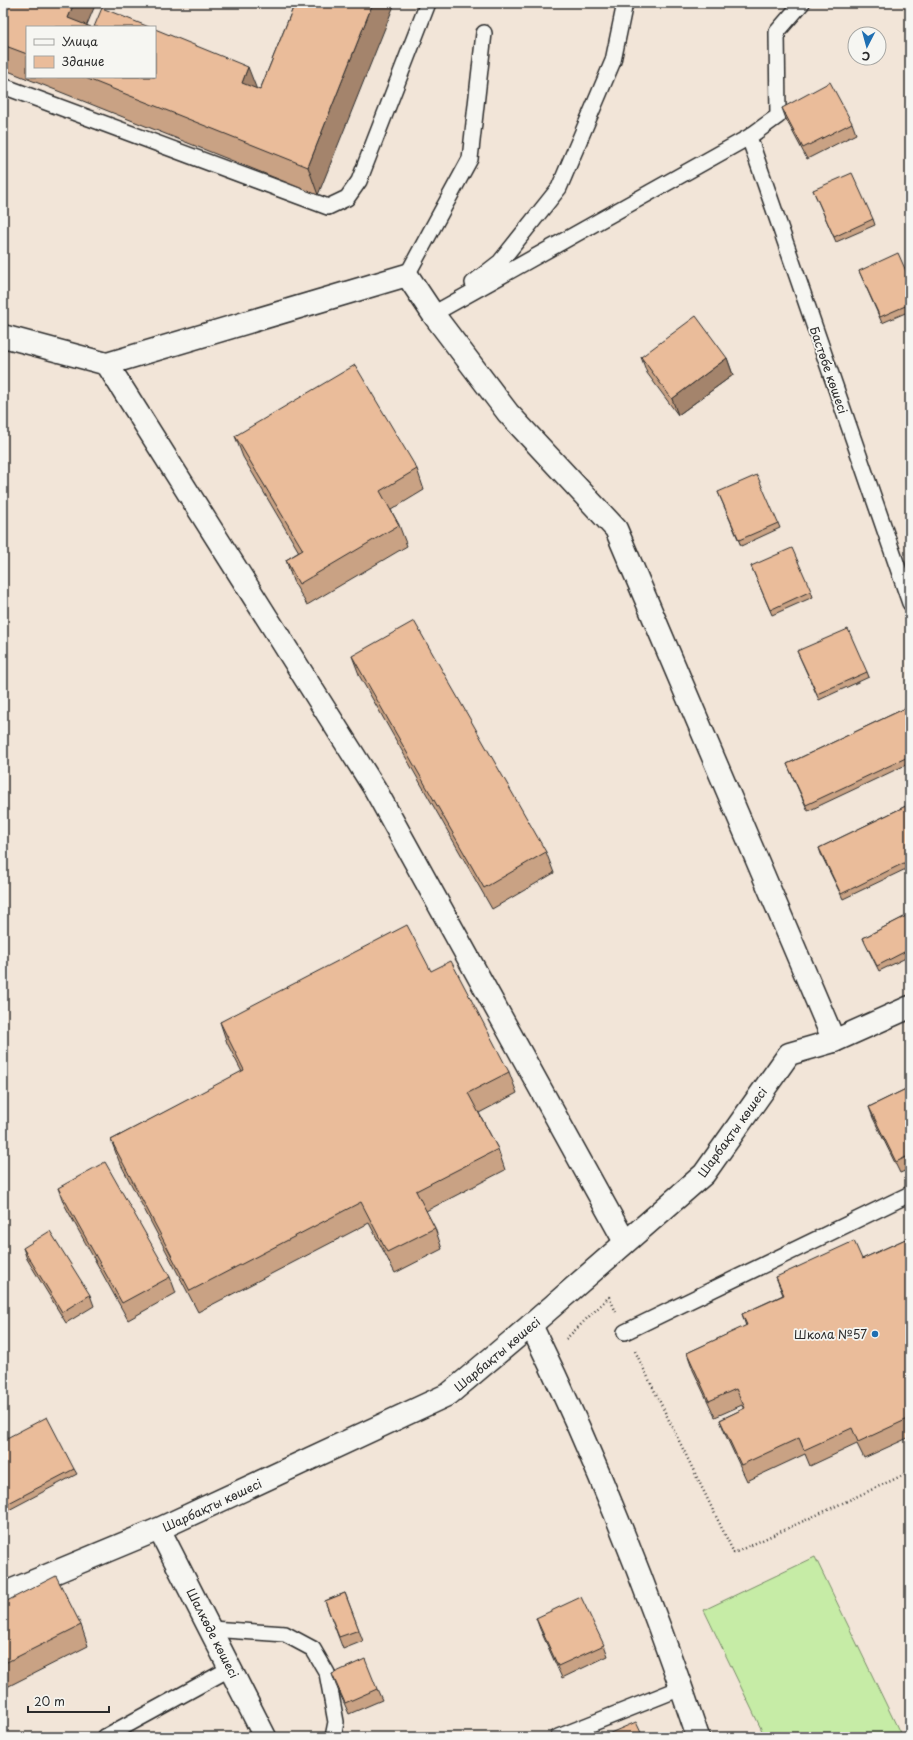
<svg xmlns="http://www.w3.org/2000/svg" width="913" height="1740" font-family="'Playpen Sans',sans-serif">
<rect width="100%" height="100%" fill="#f2e5d8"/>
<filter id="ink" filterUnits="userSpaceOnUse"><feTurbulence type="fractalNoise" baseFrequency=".025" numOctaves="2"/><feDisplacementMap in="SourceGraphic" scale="8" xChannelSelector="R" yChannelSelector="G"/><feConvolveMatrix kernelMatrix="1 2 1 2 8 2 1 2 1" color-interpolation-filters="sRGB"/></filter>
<g filter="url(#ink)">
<path fill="#c6eca6" stroke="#788c68" d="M815,1557l87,180h-137l-61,-127z"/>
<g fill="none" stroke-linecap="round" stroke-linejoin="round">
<g stroke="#2b2b2b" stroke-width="18">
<path id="service" d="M3,86l325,121 19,-9 12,-17 69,-178
M749,137l161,466
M407,275l63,-116 14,-126
M473,283l27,-21 59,-74 54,-127 12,-58
M433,314l316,-177 29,-21 -1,-84 25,-29
M625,1332l285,-138
M211,1629l74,5 28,15 14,24 9,49 -3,15
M105,1737l126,-69
M558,1737l123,-49"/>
</g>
<g stroke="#2b2b2b" stroke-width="25">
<path id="minor" d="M3,336l104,28
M625,1242l-250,-453 -268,-425 300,-89 26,39 75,99 108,116 218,512
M531,1325c65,133 120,272 167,412"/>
</g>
<g stroke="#2b2b2b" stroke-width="25">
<path id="tertiary" d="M159,1529l106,208
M3,1594l156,-65 290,-135 82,-69 173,-151 85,-120 45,-13 76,-34"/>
</g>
<path stroke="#2b2b2b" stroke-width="2.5" stroke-dasharray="1 3" stroke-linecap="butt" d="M566,1339l43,-42 7,15
M635,1351l99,202 176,-81"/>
<use href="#service" stroke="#f6f6f2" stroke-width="15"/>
<use href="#minor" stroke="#f6f6f2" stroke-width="22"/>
<use href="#tertiary" stroke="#f6f6f2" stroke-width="22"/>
</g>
<path fill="#c9a284" stroke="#2b2b2b" d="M3,3l24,24v50h128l101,12 4,1 35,-87 23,192 -315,-126z
M782,108l70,15 4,11 -49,25 -21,-40z
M813,190l60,29 2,6 -39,17z
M859,271l51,9v31l-28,12z
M641,357l86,1 6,17 -55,40 -31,-42z
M235,436l182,33 7,21 -33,20 8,15 8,21 -100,59 -14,-24 -7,-21 13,-8 -56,-95z
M718,492l60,31 2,5 -39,18z
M751,566l60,25 2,6 -41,18z
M797,651l70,21 2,5 -50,23z
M352,656l194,196 8,21 -62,36 -132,-232z
M910,706v57l-102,48 -21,-47z
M910,804v63l-67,32 -22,-45 -2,-6z
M910,914v42l-31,15 -14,-28 -2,-5z
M431,971l78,101 8,21 -38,20 19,36 7,21 -79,41 9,17 7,21 -47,24 -26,-50 -171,89 -79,-151 -8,-21 131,-68 -15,-29 -7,-21z
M910,1087v82l-10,4 -27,-55 -4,-11z
M58,1188l112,89 6,16 -48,27 -64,-116z
M910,1237v200l-46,21 -7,-14 -47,22 -5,-12 -58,27 -21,-45 -6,-16 23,-11 -1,-4 -27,12 -22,-47 -6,-17 59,-27 -4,-12 41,-19 -7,-18 86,-18z
M23,1248l67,47 4,11 -28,17 -39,-64z
M3,1440l71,29 3,5 -74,39z
M345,1593l18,48 -20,8 -18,-48z
M3,1603l78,22 7,21 -85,43z
M536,1618l68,27 4,11 -46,22 -22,-49z
M332,1674l45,15 5,11 -33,14 -13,-29z"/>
<path fill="#a4846c" stroke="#2b2b2b" d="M74,3h22l-10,24 -18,-9z
M373,3h22l-77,192 -10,-28z
M248,67l11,28 -17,-12z
M727,358l6,17 -55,40 -6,-16z"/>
<path fill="#eabc9a" stroke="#2b2b2b" d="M3,3h71l-6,15 23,9h-64v27l-24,-9z
M295,3h78l-65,164 -225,-90h72v-48l93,38 -6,16 18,7z
M102,8l47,19h-55z
M830,82l22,41 -49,25 -21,-40z
M852,173l21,46 -39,18 -21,-47z
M898,253l12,27v24l-30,13 -21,-46z
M696,316l31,42 -55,41 -31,-42z
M355,365l62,104 -37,22 19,34 -100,59 -13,-24 17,-10 -68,-114z
M757,475l21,48 -39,17 -21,-48z
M792,548l19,43 -41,19 -19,-44z
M414,621l132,231 -62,36 -132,-232z
M848,629l19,43 -50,22 -20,-43z
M910,706v50l-104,49 -19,-41z
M910,804v56l-69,34 -22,-46z
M910,914v35l-33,17 -14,-28z
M407,925l24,46 20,-10 58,111 -41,21 30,56 -82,42 19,37 -48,24 -26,-50 -171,89 -79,-151 133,-70 -24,-48z
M910,1087v68l-14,7 -27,-55z
M105,1162l65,115 -48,26 -64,-115z
M50,1231l40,64 -28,17 -39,-64z
M910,1237v181l-52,24 -6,-14 -48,22 -5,-12 -58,27 -21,-45 25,-12 -9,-19 -27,12 -22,-48 60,-28 -5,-11 42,-19 -8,-18 78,-36 8,18z
M47,1417l27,52 -71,37v-66z
M56,1576l25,49 -78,39v-61z
M345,1593l14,37 -20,7 -14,-36z
M581,1597l23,48 -46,21 -22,-48z
M365,1659l12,30 -32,14 -13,-29z
M636,1722l7,15h-42z"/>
</g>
<circle fill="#1f6fb2" stroke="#f6f6f2" stroke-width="1.5" cx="875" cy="1334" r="4"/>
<g text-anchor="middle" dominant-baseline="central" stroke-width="3.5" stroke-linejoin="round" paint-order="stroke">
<g font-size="12" fill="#2b2b2b" stroke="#f6f6f2">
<text transform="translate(829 370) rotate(71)">Бастөбе көшесі</text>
<text transform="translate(732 1132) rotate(-54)">Шарбақты көшесі</text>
<text transform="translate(497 1354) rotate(-40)">Шарбақты көшесі</text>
<text transform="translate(212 1505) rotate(-25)">Шарбақты көшесі</text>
<text transform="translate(213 1633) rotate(63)">Шалкөде көшесі</text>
</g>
<g font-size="12" fill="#2b2b2b" stroke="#f6f6f2" text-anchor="end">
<text x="867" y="1334">Школа №57</text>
</g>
</g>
<rect width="913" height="1740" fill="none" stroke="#f6f6f2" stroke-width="16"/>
<rect x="8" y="8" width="897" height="1724" fill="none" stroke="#2b2b2b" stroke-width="1.5" filter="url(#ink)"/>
<rect x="26" y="26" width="130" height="52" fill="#f6f6f2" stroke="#a5a5a2"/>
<rect x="34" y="39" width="20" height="6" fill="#f6f6f2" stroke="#a5a5a2"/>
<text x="62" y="46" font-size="12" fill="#2b2b2b">Улица</text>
<rect x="34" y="56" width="20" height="12" fill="#eabc9a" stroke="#a5a5a2"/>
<text x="62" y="66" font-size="12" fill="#2b2b2b">Здание</text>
<g transform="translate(867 46) rotate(186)"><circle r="19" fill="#f6f6f2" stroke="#a5a5a2"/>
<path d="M0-3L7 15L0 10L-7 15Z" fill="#1f6fb2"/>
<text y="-6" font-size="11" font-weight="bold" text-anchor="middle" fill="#2b2b2b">С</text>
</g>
<path d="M28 1706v6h81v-6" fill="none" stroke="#2b2b2b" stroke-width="2"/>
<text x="34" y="1706" font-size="12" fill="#2b2b2b" stroke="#f6f6f2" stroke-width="3" paint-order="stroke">20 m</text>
</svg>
